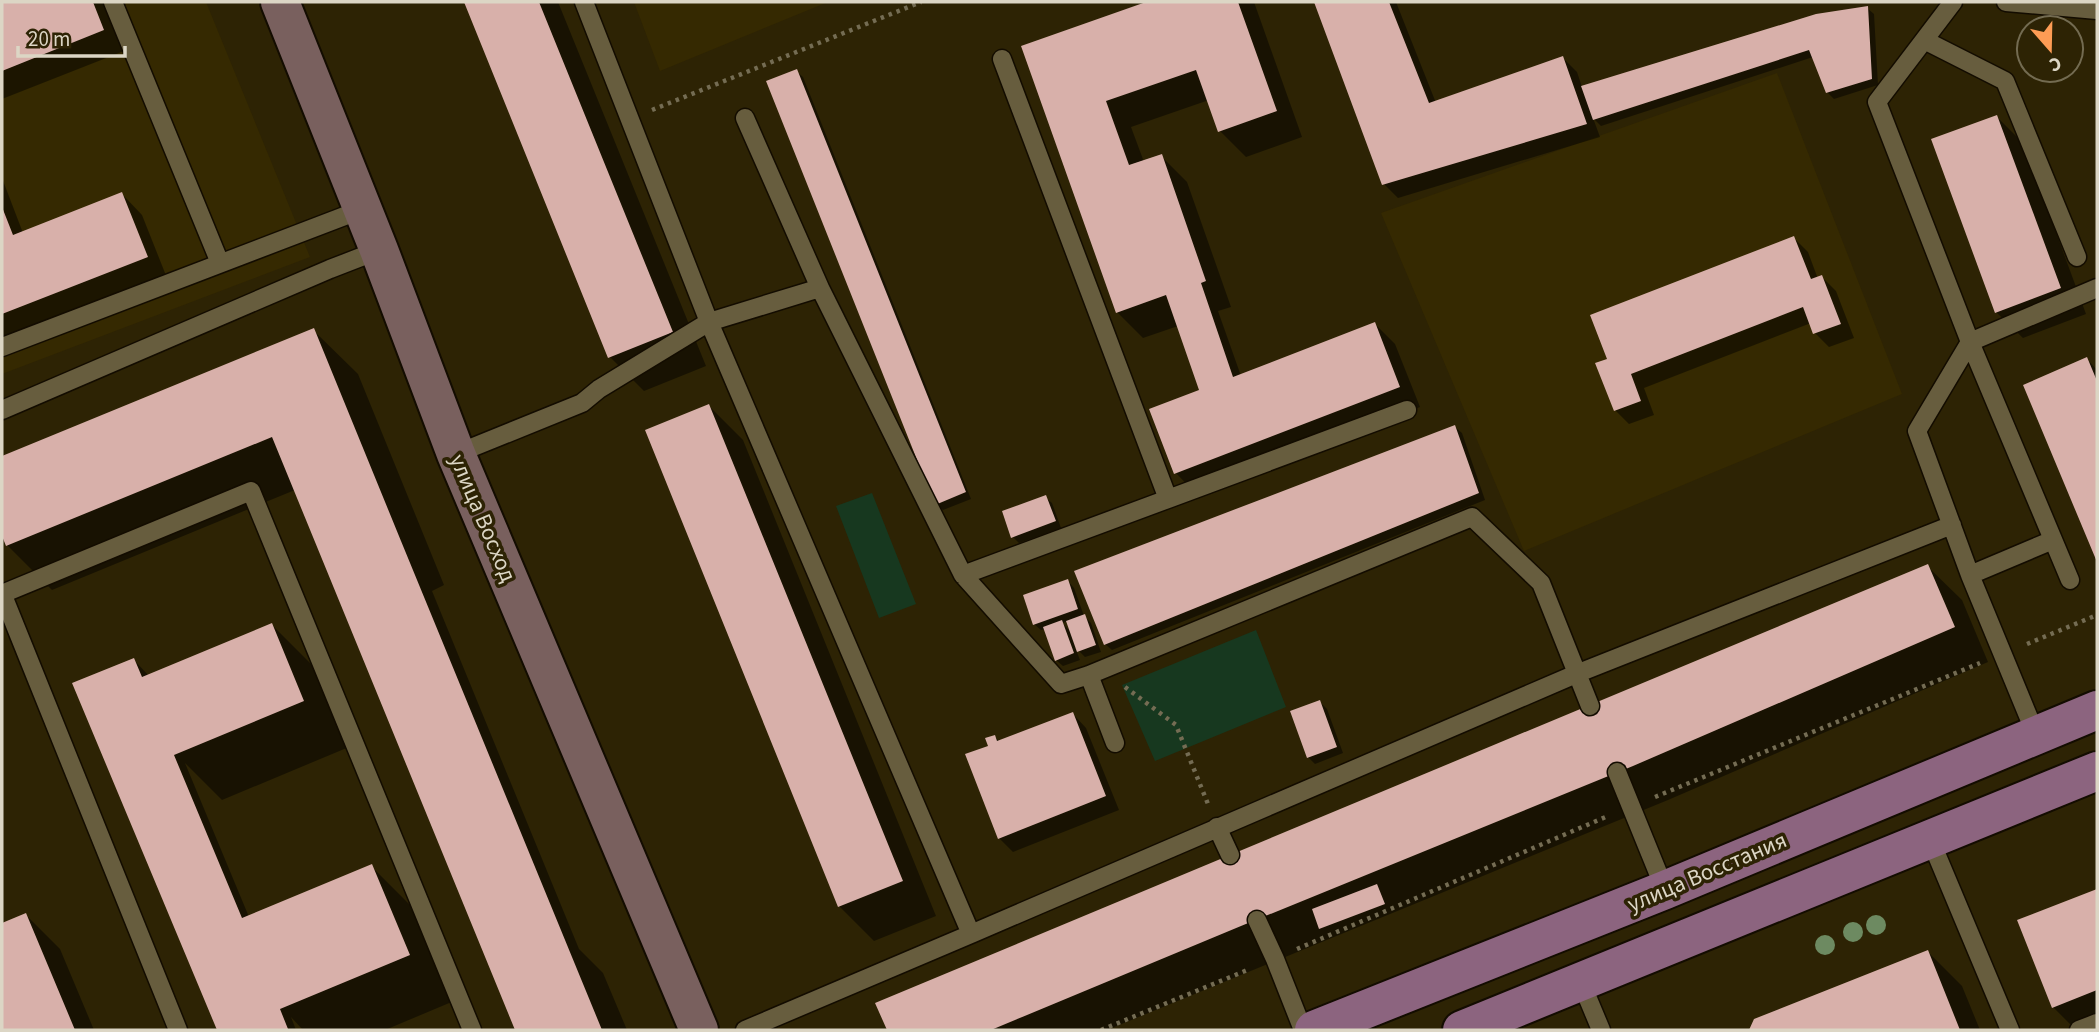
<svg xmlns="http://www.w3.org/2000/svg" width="2099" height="1032" font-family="'Source Sans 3',sans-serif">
<rect width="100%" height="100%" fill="#2d2304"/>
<path fill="#352901" d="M2,2h204l104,255 -308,117z
M634,2h194l-168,69z
M1777,73l125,321 -378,157 -143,-338z"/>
<path fill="#17381f" d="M872,493l44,111 -37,14 -43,-112z
M1256,630l30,77 -131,54 -33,-76z"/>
<path fill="#0007" fill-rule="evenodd" d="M8,2h96l20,49 -122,48v-95z
M466,2h92l148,364 -62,25 -34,-34z
M1151,2h103l48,135 -56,20 -26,-26 -11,-31 -78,27 13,35 17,-6 26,26 44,125 -13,4 23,65 134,-52 20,20 25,63 -224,87 -20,-21 25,-82 -23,-65 -35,12 -26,-26 -93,-265z
M1316,2h80l40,101 127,-45 14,14 5,15 285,-79 7,6 4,71 -44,14 -7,-7 -14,-35 -212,69 -8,-8 7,19 -202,61 -14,-14z
M796,71l7,6 168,422 -28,11 -7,-6z
M1997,117l26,26 63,171 -63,24 -27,-26z
M2,178l21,55 99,-39 20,21 25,63 -165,65z
M1794,238l14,14 10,27 4,-2 14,14 18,47 -25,9 -14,-14 -4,-10 -167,65 10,27 -25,9 -14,-14 -6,-50z
M313,330l45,44 86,211 -12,6 147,358 24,24 24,57h-110l-222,-540 -243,100 -45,-45 -5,-13v-74z
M2087,359l10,11v188l-71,-173z
M709,406l34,34 193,476 -62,25 -35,-35z
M1455,427l7,6 23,67 -373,150 -7,-6z
M1045,497l7,6 9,25 -42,15 -6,-6z
M1927,566l35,34 26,62 -320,138 -561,230h-218l-11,-26z
M1068,581l6,7 10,28 7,7 10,29 -16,5 -10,-10 5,13 -17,6 -7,-6 -11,-31 -4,1 -7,-6zM1068,621l4,12 -10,-10z
M272,625l45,45 32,77 -127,53 -37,-37 64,154 122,-51 46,46 37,89 -69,29h-82l-12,-13 5,13h-77l-144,-346 59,-24 15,16z
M1320,702l7,7 16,44 -28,11 -7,-7z
M1073,714l13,14 33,82 -106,42 -14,-14 -9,-91 5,-10 5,5z
M2097,891v139h-21l-23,-23 -34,-86z
M26,915l34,34 34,81h-90l-2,-4v-101z
M1928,952l34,34 18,44h-229l4,-10z"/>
<path fill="#d8b0aa" d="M2,2h91l11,28 -102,41z
M464,2h75l134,330 -65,26z
M1146,2h92l39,109 -59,21 -22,-62 -90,31 23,64 33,-11 44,127 -5,2 32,94 142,-55 25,65 -226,87 -25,-65 50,-19 -33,-95 -50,18 -95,-267z
M1314,2h75l40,101 134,-47 24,68 -205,61z
M1868,6l4,73 -46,14 -17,-43 -216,70 -12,-34 235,-72z
M797,69l169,423 -31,13 -169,-424z
M1997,115l64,173 -66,25 -64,-174z
M122,192l26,65 -146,57v-107l11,28z
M1794,236l17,43 11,-4 19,49 -28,10 -10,-27 -172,67 10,27 -27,10 -19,-48 12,-4 -17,-44z
M314,328l87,213 201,489h-87l-243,-593 -266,109 -4,-10v-80z
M2087,357l10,24v181l-74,-177z
M709,404l194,477 -65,26 -193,-477z
M1455,425l24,68 -375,152 -30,-74z
M1046,495l10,26 -45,17 -9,-27z
M1928,564l27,63 -322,139 -392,160 -250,104h-104l-12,-27z
M1068,579l10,30 -45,16 -10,-30z
M1085,614l11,31 -19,7 -11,-31z
M1062,620l12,33 -19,8 -12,-34z
M272,623l32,78 -130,54 68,163 130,-54 38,91 -130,54 8,20 -3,1h-68l-145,-347 62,-25 8,19z
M1320,700l17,47 -30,11 -17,-47z
M1073,712l33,84 -108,43 -33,-85 23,-8 -3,-8 10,-3 2,6z
M1377,884l8,20 -66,25 -7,-20z
M2097,889v101l-45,18 -35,-88z
M26,913l49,117h-73v-107z
M1928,950l32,80h-211l5,-11z"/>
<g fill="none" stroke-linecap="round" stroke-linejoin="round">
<g stroke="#130c00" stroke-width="21">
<path id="lane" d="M113,2l107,261
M584,2l125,320 111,-34 143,287 205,-76 -166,-440
M1953,2l-76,100 93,240 -53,89 53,144 66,160
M2006,2l91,8
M1924,40l81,41 72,176
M745,118l75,170
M2,347l361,-138
M2,410l328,-141 49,-19
M456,454l126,-51 17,-14 110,-67 262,612 -226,96
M1168,499l239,-89
M963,575l98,109 28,-9 383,-158 69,66 49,123
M1970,575l83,-35
M2070,580l-100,-238 127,-54
M2,593l176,437
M2,594l249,-103 221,539
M1089,675l26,68
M1617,772l48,118
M1217,827l13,28
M1930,839l80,191
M1257,920l18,39 28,71
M971,934l605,-260 376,-149
M1581,982l20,48
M2079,1030l18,-7"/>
</g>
<g stroke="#130c00" stroke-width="42">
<path id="secondary" d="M280,2l99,248 77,204 243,576"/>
</g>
<g stroke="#130c00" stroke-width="42">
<path id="primary" d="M1314,1030l351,-140 432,-180
M1462,1030l635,-259"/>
</g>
<path stroke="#746c53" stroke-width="4.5" stroke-dasharray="3.5 5" stroke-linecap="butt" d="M652,110l269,-108
M2027,644l70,-29
M1125,687l51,38 32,79
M1655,797l325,-134
M1297,949l311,-133
M1101,1030l149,-61"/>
<use href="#lane" stroke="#675d3e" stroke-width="18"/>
<use href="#secondary" stroke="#79605e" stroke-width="38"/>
<use href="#primary" stroke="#8c647f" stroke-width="38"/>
</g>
<g fill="#6d8a61">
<circle cx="1876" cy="925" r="10"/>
<circle cx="1853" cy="932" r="10"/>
<circle cx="1825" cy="945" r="10"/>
</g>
<g text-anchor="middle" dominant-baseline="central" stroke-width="7" stroke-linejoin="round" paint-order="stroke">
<g font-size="23" fill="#dcd6c5" stroke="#2d2304">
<text transform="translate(483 518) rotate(67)">улица Восход</text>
<text transform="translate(1707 872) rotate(-23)">улица Восстания</text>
</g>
</g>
<rect width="2099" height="1032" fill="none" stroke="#dcd6c5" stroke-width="7"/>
<g transform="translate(2050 49) rotate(160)"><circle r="33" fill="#2d2304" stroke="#736b51" stroke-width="2"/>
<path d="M0-5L12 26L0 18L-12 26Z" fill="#fd9c55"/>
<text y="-10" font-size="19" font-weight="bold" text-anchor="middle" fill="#dcd6c5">С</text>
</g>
<path d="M18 46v10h107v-10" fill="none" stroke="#dcd6c5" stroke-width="3.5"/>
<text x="28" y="46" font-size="21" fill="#dcd6c5" stroke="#2d2304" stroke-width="5" paint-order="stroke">20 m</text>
</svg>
